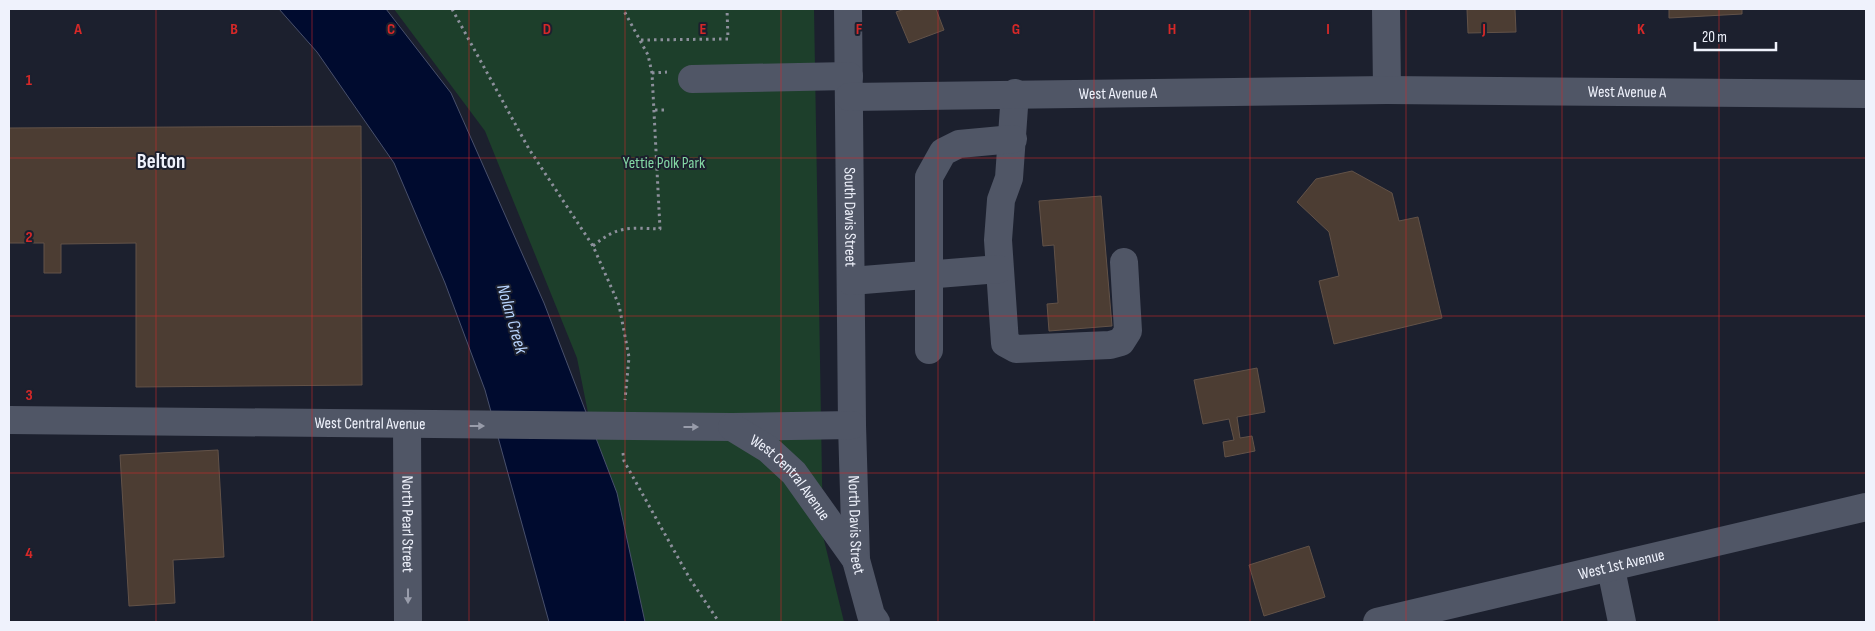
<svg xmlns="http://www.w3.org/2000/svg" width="1875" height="631" font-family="'Sofia Sans Condensed',sans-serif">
<rect width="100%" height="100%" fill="#1c202e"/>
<path fill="#1d3f2b" d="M394,9h420l9,527 21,86h-218l-20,-120 -29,-144 -92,-227z"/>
<path fill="#000b2f" stroke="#48506c" d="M279,9h107l65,84 93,210 73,190 28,129h-96l-64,-232 -40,-107 -51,-120 -77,-111z"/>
<path fill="#4c3d33" stroke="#625248" d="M905,9h31l8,21 -35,13 -13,-31z
M1467,9h48l1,23 -48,1z
M1669,9h73v5l-73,4z
M361,126l1,259 -226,2v-144l-75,1v29h-17v-30h-35v-115z
M1352,171l40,22 7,28 19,-4 24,101 -108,26 -15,-63 20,-5 -10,-44 -32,-30 19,-23z
M1101,196l11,130 -63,5 -2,-27 11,-1 -4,-58 -11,1 -4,-45z
M1257,368l8,44 -28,5 3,21 12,-2 3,15 -30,6 -2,-15 11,-2 -5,-21 -26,5 -9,-44z
M218,450l6,107 -51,3 2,43 -46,3 -9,-151z
M1309,546l16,51 -61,19 -15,-51z"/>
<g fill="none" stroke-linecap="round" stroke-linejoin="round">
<path stroke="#8d909c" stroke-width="3" stroke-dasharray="2.5 4" stroke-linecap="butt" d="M452,9l77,140 64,97 26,59 10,52 -4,43
M641,40l87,-1 -1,-30
M652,73l15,-1
M655,110h13
M593,246c25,-21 36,-18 67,-17l-8,-156 -4,-18 -25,-46
M623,453l1,8 66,118 29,43"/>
<g stroke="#505666" stroke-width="28">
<path id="s1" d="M848,9l4,416 4,135 15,55 5,7"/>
<path d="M1386,9l1,81"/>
<path d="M692,79l157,-3"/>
<path d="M1015,93l-6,85 -8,22 -3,40 7,103 11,6 94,-4 11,-3 7,-11 -4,-69"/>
<path id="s2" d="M849,97l538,-7 479,4"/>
<path d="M851,281l148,-12"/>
<path d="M929,350v-173l14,-25 16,-8 54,-5"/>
<path id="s3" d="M9,420l723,7 120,-2"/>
<path id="s4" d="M407,425l1,197"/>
<path id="s5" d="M732,427l36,22 26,24 62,87"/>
<path d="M1611,569l11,53"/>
<path id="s6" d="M1377,622l489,-115"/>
</g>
</g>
<defs><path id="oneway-solid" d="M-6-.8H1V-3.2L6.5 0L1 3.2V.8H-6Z" transform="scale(1.25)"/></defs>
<g fill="#989caa">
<use href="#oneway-solid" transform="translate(477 426)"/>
<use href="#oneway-solid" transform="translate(691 427)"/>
<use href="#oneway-solid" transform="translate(408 596) rotate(90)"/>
</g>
<path fill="none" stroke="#d62828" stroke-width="1" stroke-opacity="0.55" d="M156,9v613M312,9v613M469,9v613M625,9v613M781,9v613M938,9v613M1094,9v613M1250,9v613M1406,9v613M1562,9v613M1719,9v613M9,158h1857M9,316h1857M9,473h1857"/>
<g text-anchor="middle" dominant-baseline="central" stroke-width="4" stroke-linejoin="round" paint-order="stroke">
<g font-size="16" fill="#eff2fc" stroke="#1c202e">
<text stroke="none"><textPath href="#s2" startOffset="269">West Avenue A</textPath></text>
<text stroke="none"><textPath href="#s2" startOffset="778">West Avenue A</textPath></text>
<text stroke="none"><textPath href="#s1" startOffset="208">South Davis Street</textPath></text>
<text stroke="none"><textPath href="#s3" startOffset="361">West Central Avenue</textPath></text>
<text stroke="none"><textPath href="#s5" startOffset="78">West Central Avenue</textPath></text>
<text stroke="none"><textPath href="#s4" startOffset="99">North Pearl Street</textPath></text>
<text stroke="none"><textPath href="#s1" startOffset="516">North Davis Street</textPath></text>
<text stroke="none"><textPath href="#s6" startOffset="251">West 1st Avenue</textPath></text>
</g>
<g font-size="16" fill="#84d8a5" stroke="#1c202e">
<text x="664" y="163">Yettie Polk Park</text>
</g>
<g font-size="18" font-style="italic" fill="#b8d4fe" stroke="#1c202e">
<text transform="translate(512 319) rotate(74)">Nolan Creek</text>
</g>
<g font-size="21" font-weight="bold" fill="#eff2fc" stroke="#1c202e">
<text x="161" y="161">Belton</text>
</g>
</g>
<g font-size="16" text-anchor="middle" font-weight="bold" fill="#d62828" stroke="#1c202e" stroke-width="4" stroke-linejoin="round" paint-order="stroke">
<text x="78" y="34">A</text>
<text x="234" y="34">B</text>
<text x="391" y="34">C</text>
<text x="547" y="34">D</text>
<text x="703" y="34">E</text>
<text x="859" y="34">F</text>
<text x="1016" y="34">G</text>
<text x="1172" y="34">H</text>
<text x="1328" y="34">I</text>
<text x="1484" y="34">J</text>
<text x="1641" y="34">K</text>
<text x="29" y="85">1</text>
<text x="29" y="242">2</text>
<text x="29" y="400">3</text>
<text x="29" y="558">4</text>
</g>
<rect width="1875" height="631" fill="none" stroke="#eff2fc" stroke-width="20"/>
<path d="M1695 42v8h81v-8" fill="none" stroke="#eff2fc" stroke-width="2.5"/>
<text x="1702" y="42" font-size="15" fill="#eff2fc" stroke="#1c202e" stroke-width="4" paint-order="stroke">20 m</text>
</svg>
